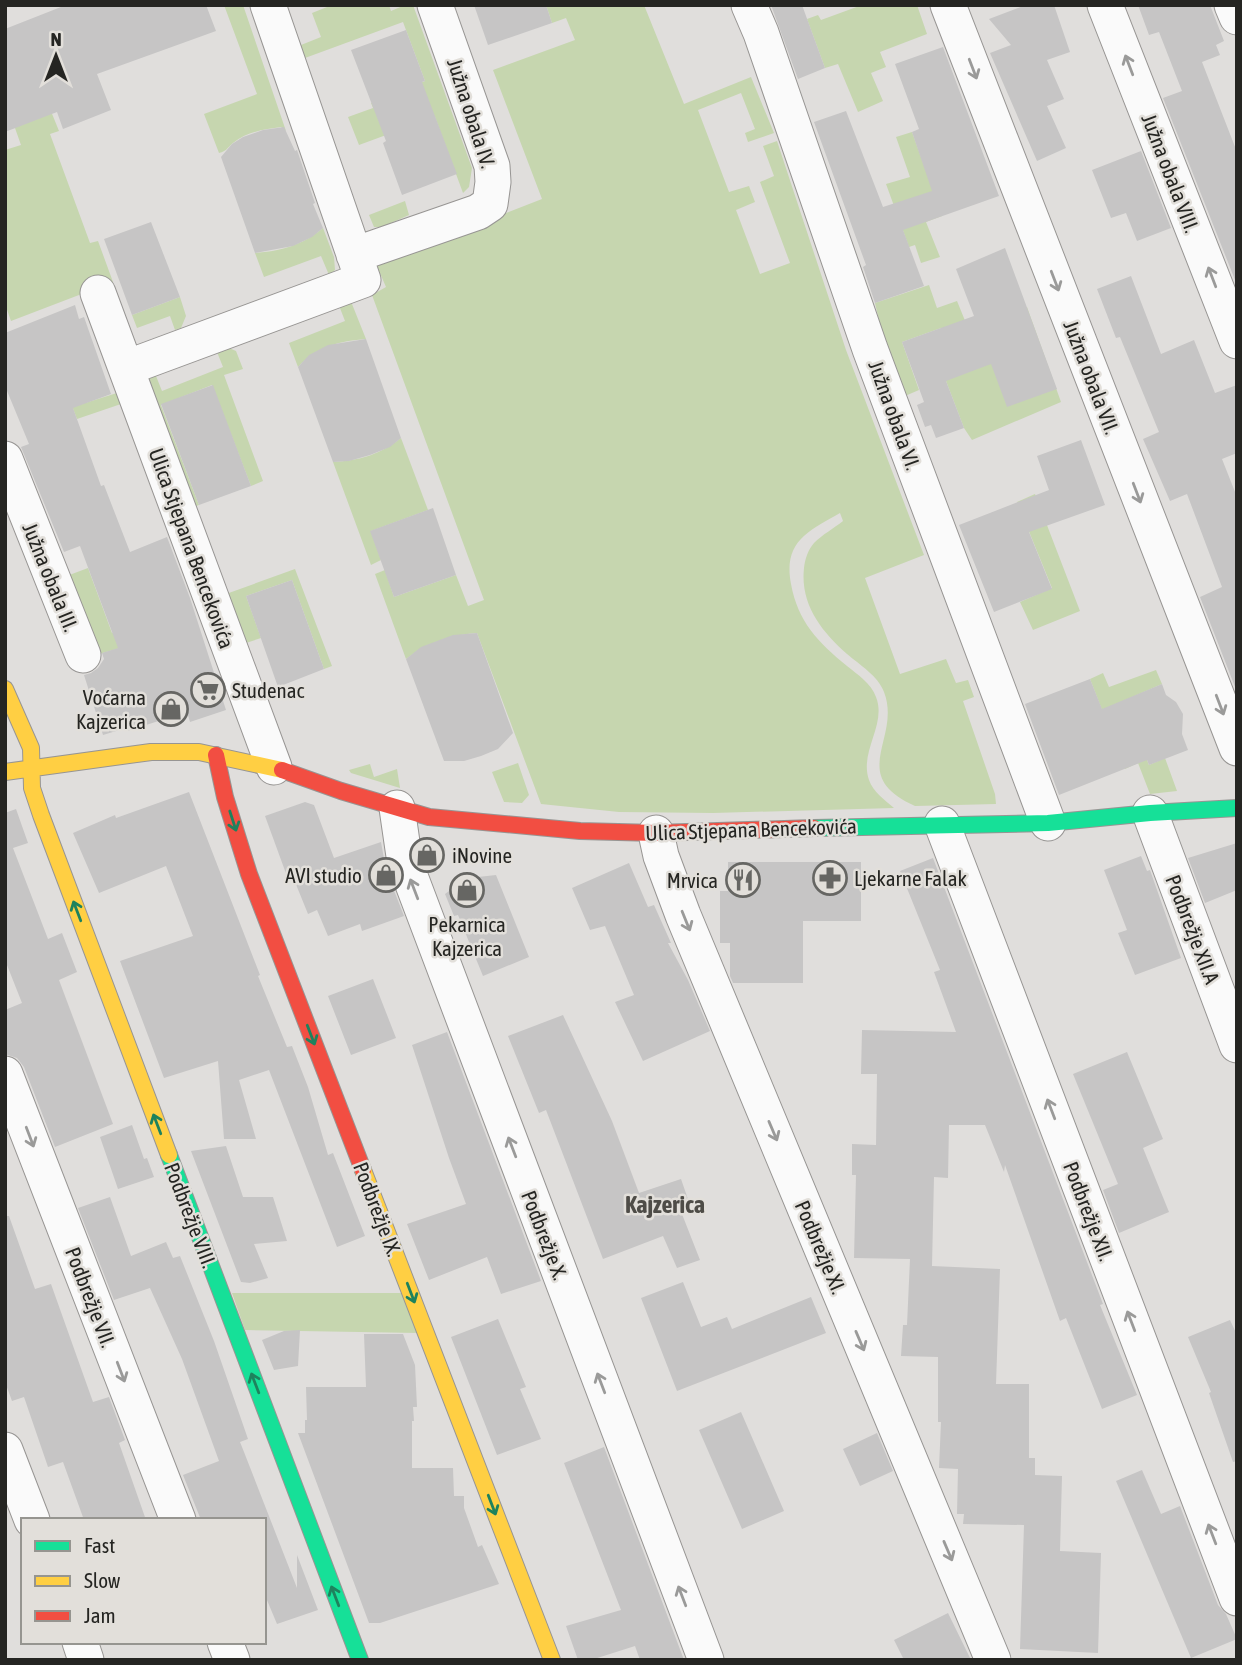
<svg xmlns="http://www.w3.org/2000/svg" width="1242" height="1665" font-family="'Asap Condensed',sans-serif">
<rect width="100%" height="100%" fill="#e0dedc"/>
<path fill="#c6d6af" d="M224,5h19l43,126 -5,-4c-16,2 -35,5 -48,16 -6,5 -6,8 -14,10l-15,-39 53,-20z
M332,5h57l2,6 14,-6h8l59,163 -3,19 -6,6 -28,-76 -76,28 -11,-28 25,-9 -2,-5 54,-22 -22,-59 -98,36 -4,-13 20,-8 -9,-24z
M546,5h98l40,99 67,-27 23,56 -26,9 -3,-9 10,-4 -14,-36 -43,17 31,82 20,-6 6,16 -19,8 24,64 30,-11 -30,-81 14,-6 -11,-30 14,-5 69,209 78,205 -59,23 35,96 46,-15 10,24 12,-3 6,17 -11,4 32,93 1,10 -81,2c-69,-31 -13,-67 -31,-114 -6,-16 -24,-27 -37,-38 -26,-23 -47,-50 -43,-86 1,-9 4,-18 10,-25 8,-8 20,-15 29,-22l-3,-8c-32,18 -57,29 -49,71 7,38 27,58 56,82 11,9 24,17 29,31 11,28 -17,54 -7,83 4,12 16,20 25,28l-181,5 -94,-1 -78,-8 -64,-171c-27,2 -50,10 -71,26l-31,-85 10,-4 9,27 62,-22 12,31 16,-6 -112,-305 14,-8 -10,-23 166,-65 -49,-129 82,-30 -9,-22 -14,5z
M862,5h55l10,29 -47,18 6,15 -15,6 12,28 -25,11 -20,-48 -13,4 -18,-49 11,-4 3,5z
M16,25l43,106 -9,3 40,109 8,-2 15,41 -102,39 -6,-17v-154l16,-5 -6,-17z
M912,132l30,84 -16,6 14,35 -19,6 -6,-18 -6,2 -23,-63 24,-7 -14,-40z
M405,201l4,14 -27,12h-8l-5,-12z
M323,228l11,29 1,13 -6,5 -8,-19 -57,21 -9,-24c26,-2 48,-8 68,-25z
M929,285l8,23 20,-7 11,27 59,-21 34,95 -89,38 -8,-12 -18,-47 -5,-53 -39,14 17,48 -14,6 -24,-67 -6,-26z
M180,297l6,19 -5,12 -6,2 -5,-14 -33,12 -5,-13z
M345,301l7,3 14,35c-26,2 -49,7 -68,28l-9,-24 56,-22 -7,-18z
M222,345l14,6 7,18 -19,6 39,106 -12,5 -39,-101 -51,20 38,100 -6,2 -45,-119 1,-9 5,-8 8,20 61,-24 -8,-20z
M62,380l23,23 32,-10 4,11 -44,15z
M401,438l27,72 -57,21 10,29 -10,5 -38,-103c25,-1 49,-8 68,-24z
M1035,494l45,117 -47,19 -13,-28 32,-14 -35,-86z
M88,568l24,65 43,-14 -15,23 -44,13 -32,-78z
M295,569l37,97 -8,3 -32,-89 -46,16 15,42 -18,6 -17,-50z
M1156,670l6,14 -39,17 26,64 16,-7 12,33 -27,3 -12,-31 -13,6 -35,-90 13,-6 6,14z
M518,763l11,32 -7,8 -18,-1 -12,-30z
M370,764l4,13 23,-8 3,19 -49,-15 -2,-3z
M232,1293h171l16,40 -174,-3z"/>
<path fill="#c6c5c5" d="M66,5h140l10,26 -119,43 14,36 -48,19 -6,-17 -52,20v-103z
M474,5h72l6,18 -64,22z
M771,5h31l23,63 -27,11z
M1026,5h28l16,47 -23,8 17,39 -17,7 19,42 -29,13 -47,-108 21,-8 -22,-26z
M1138,5h72l14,36 -8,4 4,10 -18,7 35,90v133l-74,-187 19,-7 -23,-59 -10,3z
M406,30l19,51 -3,1 35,92 -55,21 -19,-52 3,-2 -35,-91z
M943,47l56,149 -96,34 21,56 -49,17 -12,-36 3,-2 -52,-143 32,-11 37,96 49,-16 -20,-59 7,-3 -24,-65z
M284,127l11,24 2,-1 18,53 -2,1 10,24 -11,9 -19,9 -38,7 -34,-96 11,-13 11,-7 20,-7z
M1141,151l30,77 -34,13 -11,-28 -15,5 -19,-48z
M151,222l29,75 -48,18 -28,-76z
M1005,248l52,141 -50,18 -16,-43 -45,17 18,47 -28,10 -5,-13 -6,2 -8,-22 7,-3 -22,-60 72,-26 -18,-47z
M1131,276l30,78 33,-14 21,53 22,-8v68l-15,6 15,38v195l-37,-95 22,-10 -35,-93 -17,7 -27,-62 16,-7 -39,-95 -4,1 -19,-49z
M75,305l4,14 5,-2 27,77 -38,14 28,78 3,-1 26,67 37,-15 23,61 36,112 -36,12 -3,-10 -60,19 -1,-3 -23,7 -19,-60 7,-2 7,-5 6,-9 -2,-6 16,-5 -38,-102 -16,6 -43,-105 8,-3 -24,-58v-53z
M366,339l35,99 -11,9 -20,8 -21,6 -16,1 -35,-95 11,-12 19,-10z
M213,385l38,101 -52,19 -38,-101z
M1081,440l24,65 -76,27 23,57 -58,23 -35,-87 90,-35 -12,-34z
M433,508l23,67 -62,22 -24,-66z
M292,580l32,89 -46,18 -32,-91z
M477,633l36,100 -15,16 -17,7 -17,5h-20l-38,-102 15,-12 32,-12z
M1090,679l12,30 60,-25 4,11 10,7 7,12 -1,20 6,16 -39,15 -2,-5 -88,35 -34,-91z
M189,792l71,183 -2,1 29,71 5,-1 16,41 20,68 5,-2 32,83 -28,11 -68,-177 -30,10 17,59h-32l-6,-78 -54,17 -44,-117 73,-25 -27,-70 -67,27 -26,-60 42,-18 1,3z
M305,802l9,3 20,53 47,-16 5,28 18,46 -42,15 -2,-7 -32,12 -11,-26 -9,4 -15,-37 -5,2 -23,-63z
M16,809l12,34 -15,5 35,91 14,-6 15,39 -18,8 54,144 -58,23 -31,-80 -7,-9 -12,-4v-44l17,-7 -17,-43v-147z
M1237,843v47l-32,13 -17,-45z
M1141,856l6,15 3,-1 31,88 -46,17 -17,-42 9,-3 -23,-60z
M933,858l170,446 -3,1 37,90 -35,14 -36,-91 -6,3 -55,-156 -1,7 -19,-47h-36l-1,53 -14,-1 -2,89 68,3 -4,115h33v74h6v17l27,1 -2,75 41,2 -3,100 -78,-4 4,-124 -61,-1 1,-10h-7l1,-45 -19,-1 2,-46h-3v-65l-37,-1 2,-31h4l3,-66 -56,-1 2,-83h-4v-31l24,1 1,-71h-16l1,-44 94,2 -22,-60 6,-2 -40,-99z
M728,862h133v59h-58v62h-70l-3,-7v-33h-10v-52h8z
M629,863l19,44 6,-2 17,38h-3l20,37 22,51 -67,30 -28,-59 19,-7 -29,-69 -15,4 -18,-42z
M496,875l33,82 -46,19 -25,-61 -4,1 -9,-22 15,-11 18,-6z
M373,979l23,59 -45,17 -23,-59z
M563,1015l49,106 27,72 42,-14 9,26 -10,4 20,51 -23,8 -14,-32 -60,23 -57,-149 -7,3 -31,-77z
M447,1032l94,249 -40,13 -14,-37 -58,23 -22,-56 59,-20 -17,-46 -37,-113z
M1127,1052l36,87 -20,9 26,64 -50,21 -16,-43 15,-6 -45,-110z
M132,1125l12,34 3,-1 7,19 -36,12 -18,-52z
M226,1146l17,51h30l14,44 -33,3 14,34 -18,5 -9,-1 -50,-131z
M110,1197l21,59 35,-14 7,16 7,-2 34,85 34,98 -8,3 4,10 53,136v-33l21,55 -41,14 -13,-31v-73h-63l-18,-45 36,-14 -37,-102 -32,-71 -36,12 -36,-92z
M5,1216h4l26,73 16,-5 42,118 16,-5 16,43 -6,3 27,77h-62l-21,-58 -15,5 -24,-70 -12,4 -7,-19z
M683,1282l18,45 26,-10 5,12 79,-32 15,36 -149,58 -36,-93z
M498,1319l28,68 -6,2 21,50 -44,16 -46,-118z
M1230,1320l7,15v126l-4,1 -24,-69 2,-1 -23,-55z
M300,1330l-2,36 -24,4 -12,-30 22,-9z
M364,1334h39l12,31 2,42h-4l1,14h-2v47h41l1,28h10v12l14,39 4,-2 17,39 -119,39h-11l-71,-190h7v-13h2l-1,-33h60z
M741,1412l43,99 -42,18 -43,-99z
M877,1433l16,38 -33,15 -17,-37z
M604,1447l80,213h-44l-5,-14 -44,14h-13l-12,-34 55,-16 -57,-147z
M1142,1470l19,44 19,-8 38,99 8,9 11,25 -46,19 -75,-177z
M948,1613l23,47h-67l-10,-20z"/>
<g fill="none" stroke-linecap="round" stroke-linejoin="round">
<g stroke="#979593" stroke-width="37">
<path id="street" d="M749,5l12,28 109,316 178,474
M948,5l289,743
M1105,5l132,336
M1232,5l5,12
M354,255l124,-43 12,-8 3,-22 -1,-16 -57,-161
M98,293l176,474
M126,368l237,-88 -95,-275
M5,459l78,196
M397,808l8,55 301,797
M1150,813l87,232
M942,824l295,774
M656,833l5,23 22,59 310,745
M5,1074l173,446
M5,1450l27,70
M80,1642l6,18
M225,1642l7,18"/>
</g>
<g stroke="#979593" stroke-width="18">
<path id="fast" d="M814,828l234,-5 102,-10 87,-5
M169,1155l191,505"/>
</g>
<g stroke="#979593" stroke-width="18">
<path id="slow" d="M5,689l26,59 1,40 9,27 128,340
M5,772l146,-20h48l83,18
M363,1170l189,490"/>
</g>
<g stroke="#979593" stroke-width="18">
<path id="jam" d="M216,755l9,42 24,77 114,296
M282,770l59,21 88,26 151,14 76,2 158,-5"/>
</g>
<use href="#street" stroke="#fafafa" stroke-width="35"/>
<use href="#fast" stroke="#16e098" stroke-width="16"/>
<use href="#slow" stroke="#ffcf43" stroke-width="16"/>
<use href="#jam" stroke="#f24e42" stroke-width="16"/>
</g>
<defs><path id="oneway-shaft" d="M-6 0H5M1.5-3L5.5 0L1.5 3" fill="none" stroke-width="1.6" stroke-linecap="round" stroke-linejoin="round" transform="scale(1.75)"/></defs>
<g stroke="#9a9a99">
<use href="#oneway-shaft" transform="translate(1129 65) rotate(-111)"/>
<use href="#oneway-shaft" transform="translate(973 69) rotate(69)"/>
<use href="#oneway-shaft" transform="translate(1212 277) rotate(-111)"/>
<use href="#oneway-shaft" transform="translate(1055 281) rotate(69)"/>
<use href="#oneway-shaft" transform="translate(1137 493) rotate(69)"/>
<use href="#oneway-shaft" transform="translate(1220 705) rotate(69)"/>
<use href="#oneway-shaft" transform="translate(414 889) rotate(-111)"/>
<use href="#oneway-shaft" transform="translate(686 921) rotate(68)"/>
<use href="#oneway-shaft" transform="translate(1051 1109) rotate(-111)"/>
<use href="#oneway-shaft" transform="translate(773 1131) rotate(67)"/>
<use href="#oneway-shaft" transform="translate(30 1137) rotate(69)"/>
<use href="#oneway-shaft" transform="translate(512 1147) rotate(-111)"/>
<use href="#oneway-shaft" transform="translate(1131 1321) rotate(-111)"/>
<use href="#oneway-shaft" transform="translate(860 1341) rotate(67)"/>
<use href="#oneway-shaft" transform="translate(121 1372) rotate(69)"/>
<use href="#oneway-shaft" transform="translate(601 1383) rotate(-111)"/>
<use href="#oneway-shaft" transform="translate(1212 1534) rotate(-111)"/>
<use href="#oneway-shaft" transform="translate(948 1551) rotate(67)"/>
<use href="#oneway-shaft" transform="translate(682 1596) rotate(-111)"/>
</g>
<g stroke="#1e825d">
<use href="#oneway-shaft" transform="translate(233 821) rotate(72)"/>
<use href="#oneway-shaft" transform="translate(77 911) rotate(-111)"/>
<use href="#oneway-shaft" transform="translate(311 1035) rotate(69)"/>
<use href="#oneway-shaft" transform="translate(157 1124) rotate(-111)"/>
<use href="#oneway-shaft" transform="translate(411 1293) rotate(69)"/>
<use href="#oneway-shaft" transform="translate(255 1383) rotate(-111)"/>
<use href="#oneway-shaft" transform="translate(492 1505) rotate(69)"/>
<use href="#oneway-shaft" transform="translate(335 1596) rotate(-111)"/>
</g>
<defs>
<g id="supermarket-ring" transform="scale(1.75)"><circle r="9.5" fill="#e2dfda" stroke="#666663" stroke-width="1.5"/><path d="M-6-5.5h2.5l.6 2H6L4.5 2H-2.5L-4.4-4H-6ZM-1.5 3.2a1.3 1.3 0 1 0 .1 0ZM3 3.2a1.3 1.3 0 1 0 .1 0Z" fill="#666663"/></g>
<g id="shop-ring" transform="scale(1.75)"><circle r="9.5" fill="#e2dfda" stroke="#666663" stroke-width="1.5"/><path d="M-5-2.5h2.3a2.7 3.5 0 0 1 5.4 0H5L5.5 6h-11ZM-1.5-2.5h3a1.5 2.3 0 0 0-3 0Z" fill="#666663"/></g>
<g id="pharmacy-ring" transform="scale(1.75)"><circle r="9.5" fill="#e2dfda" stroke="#666663" stroke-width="1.5"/><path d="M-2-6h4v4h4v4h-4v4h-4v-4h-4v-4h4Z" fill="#666663"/></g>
<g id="restaurant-ring" transform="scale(1.75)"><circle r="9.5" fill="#e2dfda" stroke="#666663" stroke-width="1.5"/><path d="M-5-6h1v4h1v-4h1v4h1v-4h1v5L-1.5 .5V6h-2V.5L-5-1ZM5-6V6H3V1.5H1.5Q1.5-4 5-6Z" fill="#666663"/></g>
</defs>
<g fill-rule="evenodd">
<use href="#supermarket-ring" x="208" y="690"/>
<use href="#shop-ring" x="171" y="709"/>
<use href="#shop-ring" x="427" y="855"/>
<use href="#shop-ring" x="386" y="875"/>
<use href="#pharmacy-ring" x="830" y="878"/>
<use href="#restaurant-ring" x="743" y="880"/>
<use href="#shop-ring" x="467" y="890"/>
</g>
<g text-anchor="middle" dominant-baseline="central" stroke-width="5" stroke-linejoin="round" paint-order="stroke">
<g font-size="21" fill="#252522" stroke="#e2dfda">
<text transform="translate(472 113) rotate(72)">Južna obala IV.</text>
<text transform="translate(1171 173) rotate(69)">Južna obala VIII.</text>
<text transform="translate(1092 377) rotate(69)">Južna obala VII.</text>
<text transform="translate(895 415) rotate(70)">Južna obala VI.</text>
<text transform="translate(192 548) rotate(70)">Ulica Stjepana Bencekovića</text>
<text transform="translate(51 577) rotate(68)">Južna obala III.</text>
<text transform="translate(751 829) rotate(-2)">Ulica Stjepana Bencekovića</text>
<text transform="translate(1193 929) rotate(69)">Podbrežje XII.A</text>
<text transform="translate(378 1209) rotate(69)">Podbrežje IX.</text>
<text transform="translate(1089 1211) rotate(69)">Podbrežje XII.</text>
<text transform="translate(191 1215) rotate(69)">Podbrežje VIII.</text>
<text transform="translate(545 1235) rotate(69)">Podbrežje X.</text>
<text transform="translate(821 1247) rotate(67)">Podbrežje XI.</text>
<text transform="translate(91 1297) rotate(69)">Podbrežje VII.</text>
</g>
<g font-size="21" fill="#252522" stroke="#e2dfda" text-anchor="start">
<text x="232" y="690">Studenac</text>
<text x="146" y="697" text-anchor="end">Voćarna<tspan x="146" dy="24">Kajzerica</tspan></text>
<text x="452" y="855">iNovine</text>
<text x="362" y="875" text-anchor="end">AVI studio</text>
<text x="854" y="878">Ljekarne Falak</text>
<text x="718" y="880" text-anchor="end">Mrvica</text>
<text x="467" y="924" text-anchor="middle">Pekarnica<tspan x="467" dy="24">Kajzerica</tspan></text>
</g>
<g font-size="24" font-weight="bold" fill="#4e4c47" stroke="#e2dfda">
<text x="665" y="1204">Kajzerica</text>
</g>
</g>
<rect width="1242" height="1665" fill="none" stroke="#252522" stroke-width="14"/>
<rect x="21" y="1518" width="245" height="126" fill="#e2dfda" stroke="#969590" stroke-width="2"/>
<rect x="35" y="1541" width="35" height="10" fill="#16e098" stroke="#969590" stroke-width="2"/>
<text x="84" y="1553" font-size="21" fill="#252522">Fast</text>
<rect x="35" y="1576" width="35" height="10" fill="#ffcf43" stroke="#969590" stroke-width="2"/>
<text x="84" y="1588" font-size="21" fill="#252522">Slow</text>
<rect x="35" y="1611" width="35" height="10" fill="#f24e42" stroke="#969590" stroke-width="2"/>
<text x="84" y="1623" font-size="21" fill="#252522">Jam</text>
<g transform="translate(56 56)" stroke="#e2dfda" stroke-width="5" paint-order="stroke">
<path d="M0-5L12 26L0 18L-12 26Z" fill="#252522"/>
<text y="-10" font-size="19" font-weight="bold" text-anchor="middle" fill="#252522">N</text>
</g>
</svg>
